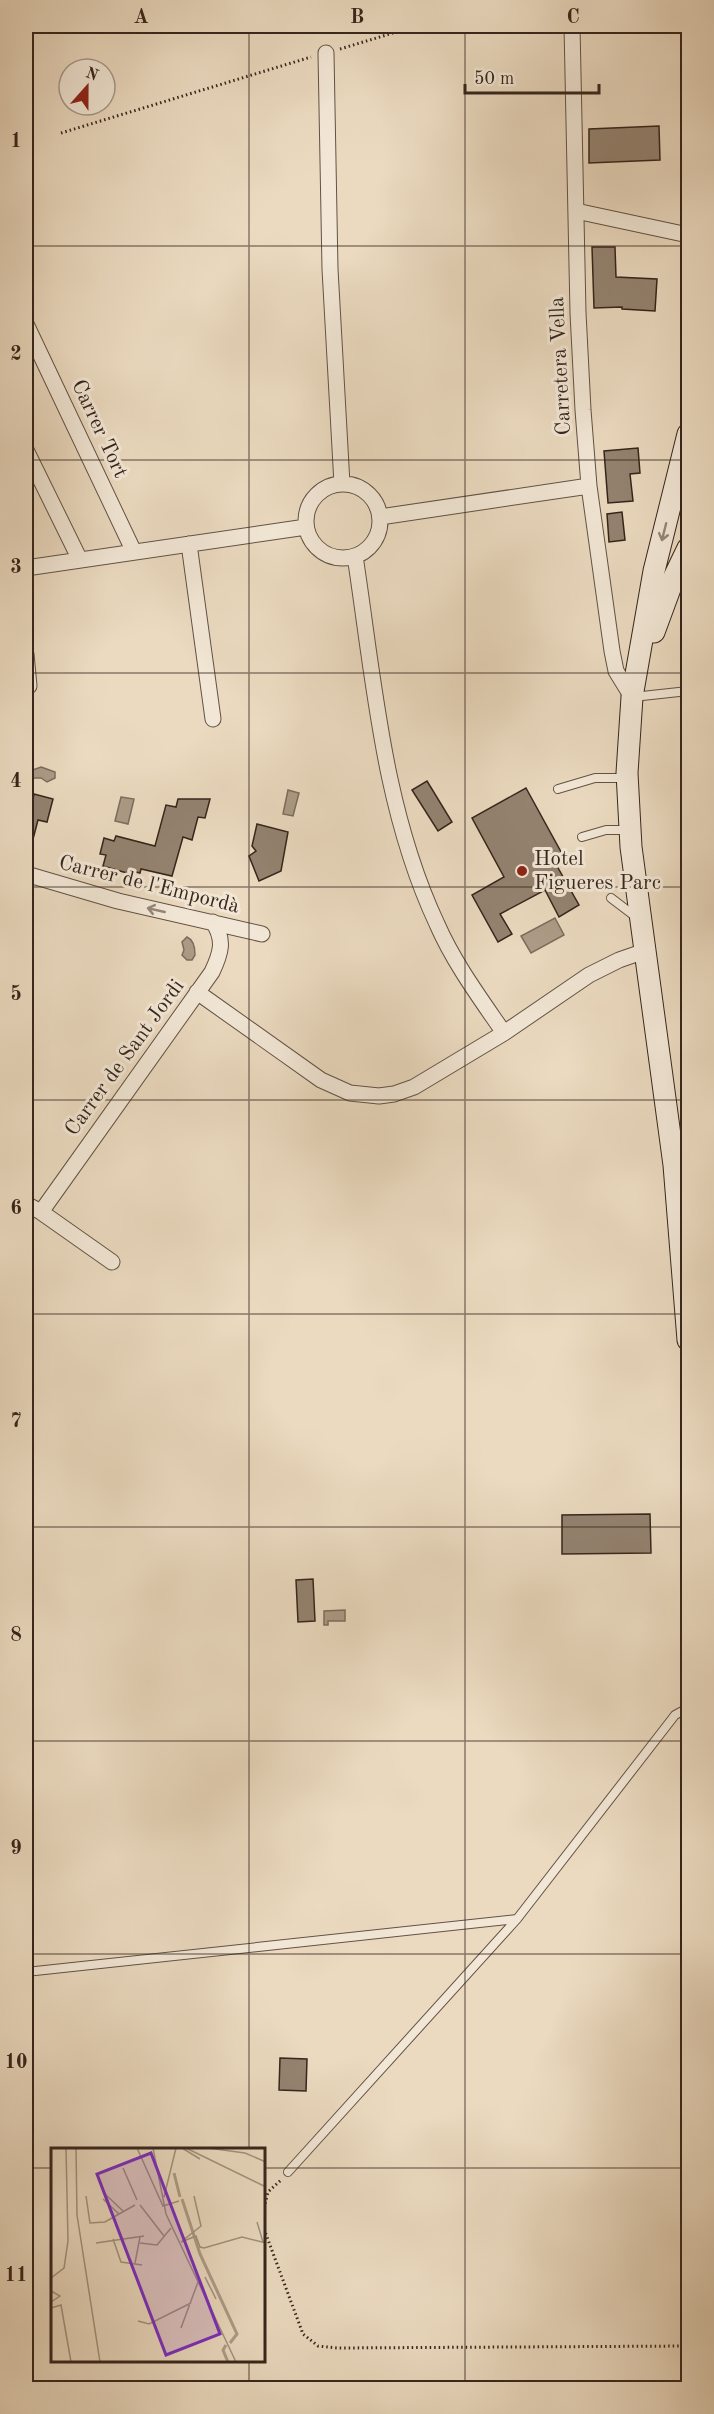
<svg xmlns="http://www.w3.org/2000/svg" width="714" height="2414" font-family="'Old Standard TT',serif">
<rect width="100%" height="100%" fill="#ebdac0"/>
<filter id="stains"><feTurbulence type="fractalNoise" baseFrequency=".00333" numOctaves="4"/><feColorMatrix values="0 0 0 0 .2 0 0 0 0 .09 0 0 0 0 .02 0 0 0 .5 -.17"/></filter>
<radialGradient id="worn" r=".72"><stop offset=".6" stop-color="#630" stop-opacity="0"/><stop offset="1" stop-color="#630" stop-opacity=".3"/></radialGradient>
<path fill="#ad9c88" stroke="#7d6c5d" stroke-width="1.5" d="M41,767l14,5v6l-8,4 -6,-4h-10l-1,-7z
M288,790l11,3 -6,23 -10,-2z
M121,797l13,2 -6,25 -13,-3z
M555,918l9,17 -33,18 -10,-17z
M187,937c7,3 8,11 8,18l-3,5h-5l-5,-5 2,-5 -2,-8z
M345,1610v11h-17v4h-4v-14z"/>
<path fill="#948371" stroke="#35251c" stroke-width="1.5" d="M659,126l1,34 -71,3v-34z
M592,247h23l1,30 41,2 -2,32 -33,-2v-2l-28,1z
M638,448l2,25 -10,1 3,27 -25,2 -4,-52z
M622,512l3,28 -16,2 -2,-28z
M427,781l25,41 -14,9 -26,-41z
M526,788l40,73 -9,5 22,39 -20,12 -14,-27 -45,24 12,20 -14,8 -26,-47 32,-18 -32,-59z
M34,794l19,5 -6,23 -9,-2 -7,27 -5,-1v-49l7,2z
M178,799h32l-5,19 -7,-1 -6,23 -9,-3 -11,39 -31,-7 -1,4 -12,-3 -1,3 -24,-7 3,-11 -6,-1 4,-16 10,3 2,-5 39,10 11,-41 10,2z
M257,824l31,8 -7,39 -22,10 -10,-25 7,-5 -4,-5z
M650,1514l1,39 -89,1v-39z
M313,1579l2,42 -17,1 -2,-42z
M280,2058l27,1 -1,32 -27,-1z"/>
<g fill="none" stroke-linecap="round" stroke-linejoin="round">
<g stroke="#625245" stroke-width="10">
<path id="lane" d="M633,697l55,-6
M558,789l37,-11h32
M582,837l24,-7h21
M611,898l25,19
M26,1972l491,-53
M288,2172l229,-253 158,-204 13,-7"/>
</g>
<g stroke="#625245" stroke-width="17">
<path id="street" d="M572,26l6,287 5,97 6,76 23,165 4,20 16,26
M326,53l4,216 12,215
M576,211l112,24
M26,324l108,228
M26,450l54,110
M306 521a37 37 0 1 1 74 0a37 37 0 1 1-74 0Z
M380,517l209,-31
M189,544l24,175
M355,556c19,124 28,253 82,368 17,39 43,74 67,109
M26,568l280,-41
M26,654l3,32
M26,874l92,27 144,33
M197,992l124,88 29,13 29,3 15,-2 20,-7 90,-54 85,-58 30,-15 26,-9
M674,1165l14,-6
M26,1204l15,8 71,50
M41,1212l171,-240c9,-19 13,-32 1,-50"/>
</g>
<g stroke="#35251c" stroke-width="23">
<path id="secondary" d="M688,434l-34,137 -22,126 -5,76 4,74 43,318 14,175
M654,632l21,-57 13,-27"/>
</g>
<path stroke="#35251c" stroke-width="3" stroke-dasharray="1.5 3" stroke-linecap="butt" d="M340,49l76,-23
M61,133l250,-76
M264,2208l4,-16 13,-12
M264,2229l39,105 15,12 19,2 351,-2"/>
<use href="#lane" stroke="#f2e7d6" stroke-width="8"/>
<use href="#street" stroke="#f2e7d6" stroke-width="15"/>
<use href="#secondary" stroke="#f2e7d6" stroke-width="21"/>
</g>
<defs><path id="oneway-shaft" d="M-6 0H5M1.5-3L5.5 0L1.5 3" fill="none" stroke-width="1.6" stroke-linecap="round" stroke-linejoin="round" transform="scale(1.5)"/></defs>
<g stroke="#948679">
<use href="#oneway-shaft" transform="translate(664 532) rotate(104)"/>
<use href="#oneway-shaft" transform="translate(156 910) rotate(-167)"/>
</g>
<path fill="none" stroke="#35251c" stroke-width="1.5" stroke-opacity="0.55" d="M249,26v2124M465,26v2362M26,246h662M26,460h662M26,673h662M26,887h662M26,1100h662M26,1314h662M26,1527h662M26,1741h662M26,1954h662M26,2168h26M264,2168h424M249,2362v26"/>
<circle fill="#8f2418" stroke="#f2e7d6" stroke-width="2" cx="522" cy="871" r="6"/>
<g text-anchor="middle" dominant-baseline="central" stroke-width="6" stroke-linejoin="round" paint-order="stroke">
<g font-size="21" fill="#35251c" stroke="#f2e7d6">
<text transform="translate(561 366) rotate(-93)">Carretera Vella</text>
<text transform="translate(99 429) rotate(65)">Carrer Tort</text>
<text transform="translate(149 885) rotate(14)">Carrer de l'Empordà</text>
<text transform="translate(125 1058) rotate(-54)">Carrer de Sant Jordi</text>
</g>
<g font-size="21" fill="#35251c" stroke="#f2e7d6" text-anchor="start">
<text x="534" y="859">Hotel<tspan x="534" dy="24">Figueres Parc</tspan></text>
</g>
</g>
<g transform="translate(51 2148)">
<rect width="214" height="214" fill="#ebdac0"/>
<path fill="none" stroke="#ad9c88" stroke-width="3" d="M123,25l6,24M131,51l18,55 37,80 -7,9M175,197l-3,5 5,12"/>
<path fill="none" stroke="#a2927e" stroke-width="1.5" d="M25,0l1,67 23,147M86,0l26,58 16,-5M102,0l13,66 70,148M131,0l18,11M135,0l80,39M157,0l37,5 21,9M72,20l14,32M54,46l18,17M35,48l4,27 15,-1 30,-17M113,49l12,-49M52,51l16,15M89,57l24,31M206,74l6,20M62,91l8,23 21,3M131,93l19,-15 -7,-30M130,94l15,-6 4,11 4,1 38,-11 24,6M45,95l48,-7M89,95l17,2 14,-17M84,115l5,-26M154,129l11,22M0,130l13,-10 4,-27 -2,-93M0,143l9,5 -9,6M0,160l10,-3 10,57M87,173l11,3 42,-21M130,180l17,-46"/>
<path fill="#7b2cbf" fill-opacity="0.15" stroke="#7b2cbf" stroke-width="3" d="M100,5l69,181 -54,21 -69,-181z"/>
<rect width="214" height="214" fill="none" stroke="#35251c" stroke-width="3"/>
</g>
<rect width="714" height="2414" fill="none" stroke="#ebdac0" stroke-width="66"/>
<g transform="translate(87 87) rotate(21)"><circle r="28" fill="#f2e7d6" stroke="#a6998c" stroke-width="1.5"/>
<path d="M0-4.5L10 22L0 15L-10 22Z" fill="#8f2418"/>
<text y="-9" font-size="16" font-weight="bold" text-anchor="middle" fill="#35251c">N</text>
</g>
<path d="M465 84v9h134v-9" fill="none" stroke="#35251c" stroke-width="3"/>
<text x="474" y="84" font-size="18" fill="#35251c" stroke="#f2e7d6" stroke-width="4.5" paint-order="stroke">50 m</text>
<rect x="33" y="33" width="648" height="2348" fill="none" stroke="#35251c" stroke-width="2"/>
<g font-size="20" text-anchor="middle" font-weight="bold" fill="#35251c">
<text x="141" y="23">A</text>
<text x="357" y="23">B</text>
<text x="573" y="23">C</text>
<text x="16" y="147">1</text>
<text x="16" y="360">2</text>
<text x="16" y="573">3</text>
<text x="16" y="787">4</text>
<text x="16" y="1000">5</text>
<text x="16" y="1214">6</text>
<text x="16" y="1427">7</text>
<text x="16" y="1641">8</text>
<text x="16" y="1854">9</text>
<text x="16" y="2068">10</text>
<text x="16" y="2281">11</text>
</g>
<rect width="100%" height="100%" filter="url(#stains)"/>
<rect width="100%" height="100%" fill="url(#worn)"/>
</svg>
